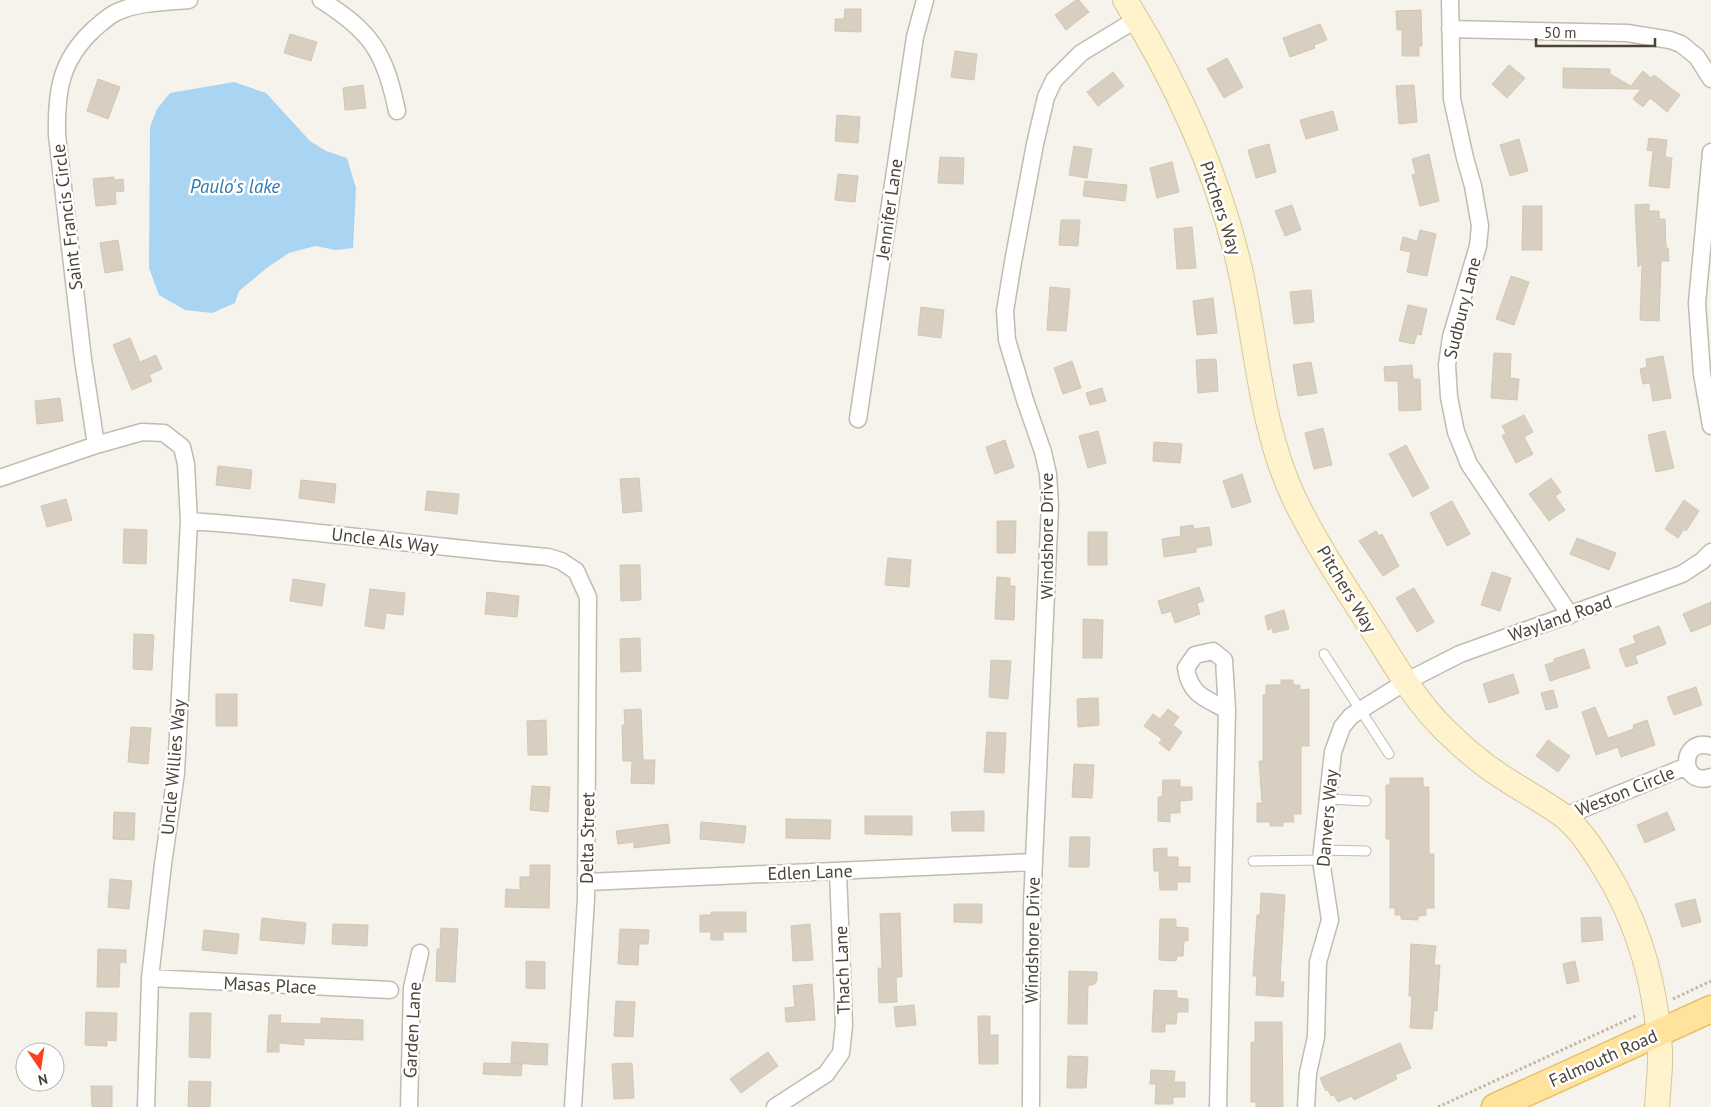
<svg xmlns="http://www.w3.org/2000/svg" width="1711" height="1107" font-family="'PT Sans',sans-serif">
<rect width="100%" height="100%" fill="#f6f3ec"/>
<path fill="#a9d4f2" d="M234,82l32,11 44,48 16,10 21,7 9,30 -3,60 -17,2 -21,-4 -26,7 -21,14 -29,24 -4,12 -23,10 -27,-3 -26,-15 -10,-27 1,-141 7,-18 13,-16z"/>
<path fill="#d8cfc1" stroke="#d3c7b4" d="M1076,0h3l10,12 -23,18 -11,-15z
M845,9h16v23l-26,-1v-12h9z
M1421,10l1,36h-3v10h-17v-26h-5l-1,-19z
M1320,24l7,16 -13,5 1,3 -25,9 -7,-19z
M290,34l27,8 -6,19 -27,-8z
M955,51l22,3 -3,26 -23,-3z
M1227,58l16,29 -19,11 -17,-29z
M1509,65l16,13 -18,20 -15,-14z
M1563,68l47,1v5l21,12 12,-15 8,7 3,-3 26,20 -13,17 -17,-14 -7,9 -10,-8 8,-10 -78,-1z
M1113,72l11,14 -26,20 -11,-14z
M98,79l22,8 -12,32 -21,-8z
M363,85l3,23 -21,2 -2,-22z
M1414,85l3,37 -18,2 -3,-38z
M1333,111l5,19 -32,9 -6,-19z
M837,115l23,2 -2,26 -23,-2z
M1649,138l18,2 -2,17 7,1 -3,30 -20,-2 4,-35 -6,-1z
M1519,139l9,32 -18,5 -10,-31z
M1269,144l7,28 -20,6 -8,-28z
M1074,146l18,3 -5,29 -18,-3z
M1429,154l10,47 -19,5 -8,-31 4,-1 -4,-15z
M940,157l24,1 -1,26 -25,-1z
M1172,162l7,30 -22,6 -7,-30z
M838,174l20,2 -3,26 -20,-2z
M114,177v3l9,-1 1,12 -9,1 1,12 -20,2 -3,-27z
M1085,181l42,4 -2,16 -42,-5z
M1649,204v7h10v8h6l1,29h2l1,13h-8l-2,60 -19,-1 2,-57 -4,4 -3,-62z
M1292,205l9,25 -16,6 -10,-25z
M1523,206h19v44h-20z
M1061,220h19l-2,26 -19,-1z
M1192,227l4,41 -19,1 -3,-40z
M1420,230l16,4 -9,42 -20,-4 4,-20 -11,-2 3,-13 14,4z
M118,240l5,30 -18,3 -5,-30z
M1511,276l18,6 -15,43 -18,-6z
M1050,287l20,2 -4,42 -19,-1z
M1311,290l3,32 -20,2 -4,-32z
M1213,298l4,35 -20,2 -4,-34z
M1408,305l19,4 -6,26 -4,-1 -3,10 -15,-3z
M921,307l23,3 -3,28 -23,-3z
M130,338l10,24 16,-7 6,14 -13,6 3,6 -20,9 -19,-45z
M1494,353l17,1 -1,24 9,1 -2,21 -26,-2z
M1663,356l8,42 -18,3 -3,-18 -7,1 -3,-15 7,-2 -1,-8z
M1216,359l2,32 -20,2 -2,-33z
M1072,361l9,27 -18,6 -9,-26z
M1311,362l6,31 -19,3 -5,-31z
M1412,365l1,14h7l1,31 -22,1 -1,-30h-13l-1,-14z
M1102,388l4,13 -16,4 -4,-12z
M60,398l3,23 -26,3 -2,-23z
M1524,415l9,17 -9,5 9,17 -17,9 -14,-27 4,-3 -4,-7z
M1323,428l9,37 -18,4 -9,-36z
M1098,431l8,32 -18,5 -9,-32z
M1665,431l9,37 -18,4 -8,-37z
M1005,440l9,27 -19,7 -9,-27z
M1154,442l28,2 -2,19 -27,-2z
M1406,445l23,43 -16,9 -24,-43z
M218,466l34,4 -2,19 -34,-4z
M1242,474l9,28 -19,6 -9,-27z
M639,478l3,33 -19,2 -3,-34z
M1551,478l10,14 -6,4 10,14 -16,11 -20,-27z
M301,480l35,4 -2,19 -35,-5z
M427,491l32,3 -2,20 -32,-4z
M66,499l6,21 -25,7 -6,-21z
M1684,500l15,11 -13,20 -2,-2 -6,9 -13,-9z
M1452,501l18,33 -23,12 -17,-33z
M997,521h19l-1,32h-18z
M1193,525l1,4 15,-2 3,18 -16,3v4l-32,5 -2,-18 19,-3 -1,-9z
M124,529l23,1 -1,34 -23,-1z
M1376,531l3,5 3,-2 17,32 -16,10 -24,-35z
M1088,532h19v33h-19z
M1577,538l39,15 -7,17 -39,-16z
M888,558l23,2 -2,27 -24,-2z
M620,565h20l1,35 -20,1z
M1492,572l19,6 -11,33 -19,-6z
M997,577l13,1v8h5l-1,34 -19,-1z
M293,579l32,5 -3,22 -32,-5z
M1199,587l5,14 -7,2 3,11 -25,9 -4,-12 -9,3 -4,-13z
M1414,588l20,34 -17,10 -21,-34z
M370,589l35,4 -2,22 -17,-2 -2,16 -19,-3z
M487,592l32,4 -2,21 -32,-3z
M1711,602v22l-20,8 -8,-18z
M1284,610l5,19 -16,4 -1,-5 -4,2 -3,-14z
M1083,619l20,1 -1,38h-19z
M1659,626l7,18 -31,12 3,7 -12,4 -7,-18 17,-6 -3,-7z
M134,634l20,1 -2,35 -19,-1z
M640,638l1,33 -20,1 -1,-33z
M1584,649l6,19 -40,13 -5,-16 9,-3v-3z
M991,660l20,1 -3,38 -19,-2z
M1513,674l6,19 -30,10 -6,-19z
M1281,680h12v5h7v5l9,-1v57h-8v68h-8l1,8h-11v4h-13v-4h-13v-19h5l-3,-42h4v-66h3v-10h15z
M1696,687l6,18 -28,10 -7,-18z
M1553,690l5,17 -12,3 -5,-17z
M216,694h21v32h-21z
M1098,698l1,27 -21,2 -1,-28z
M1595,707l13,31 26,-9 -1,-4 14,-5 8,25 -34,12 -3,-10 -22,8 -14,-43z
M641,709l2,51h12l-1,24 -23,-1 1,-22h-9l-1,-36h3l-1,-15z
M1168,709l11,8 -6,8 9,7 -13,19 -10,-8 3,-4 -18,-13 9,-12 7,5z
M546,720l1,35h-19l-1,-34z
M131,727l20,1 -3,36 -20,-2z
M987,732l19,1 -2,40 -20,-1z
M1548,740l22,16 -12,16 -22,-16z
M1074,764l20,1 -2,33 -20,-1z
M1390,778h33v9h6v67h5v54h-8v7l-8,1v4l-17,-1v-4h-6v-7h-5v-69h-4v-54h4z
M1163,780h17v7h12v13l-12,1v12h-10v9l-12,-1v-24h4z
M532,786l18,1 -2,25 -18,-2z
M984,811v20h-32l-1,-19z
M114,812l21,1 -1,27 -21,-1z
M1667,812l8,18 -30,13 -8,-18z
M865,816h47v19l-47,-1z
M786,819l45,1 -1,19 -44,-1z
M701,822l45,4 -2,17 -44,-4z
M668,824l2,19 -36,5v-6l-16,2 -2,-13z
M1070,837h20l-1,30h-20z
M1167,848v9h11v10h12v15h-13v8h-17l-1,-19h-5l-1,-22z
M530,865h20l-1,43 -44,-1 1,-18 14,1v-13h10z
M110,879l22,2 -3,28 -21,-2z
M1261,893l24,2 -5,87h4l-1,15 -27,-2 1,-19h-4l4,-61h3z
M1695,899l6,23 -19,5 -7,-23z
M954,904h28v19l-28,-1z
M711,912h35v20h-23v8h-12v-8h-11v-17h11z
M900,913l2,64h-6l1,25 -18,1 -1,-35h4l-2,-54z
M1601,917l2,23 -21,2 -1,-24z
M262,918l44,5 -2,21 -44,-4z
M1160,919h16v8l12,1v13h-4l-1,15h-6l-1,5 -17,-1z
M333,924l35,1 -1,21 -35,-2z
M810,924l3,36 -20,1 -2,-35z
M441,928l17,1 -3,53 -19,-1 1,-32h3z
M620,929l29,1 -1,14h-9l-1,21 -20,-1z
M204,930l35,4 -2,20 -35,-4z
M1411,944l25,2 -2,19h6l-3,46 -3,-1 -2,19 -22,-1 2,-32h-3z
M98,949l28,1v13l-6,-1 -1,25h-22z
M526,961l19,1v27l-19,-1z
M1575,961l4,20 -12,3 -4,-20z
M1069,971l28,1v9l-4,4h-5l-1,39h-19z
M812,984l3,36 -29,2 -1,-14 10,-1 -2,-21z
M1154,990l23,1v7l11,1v13h-11l-1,12h-11v8h-13z
M616,1001l19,1 -2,35 -19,-1z
M914,1005l2,20 -20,2 -2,-20z
M86,1012l31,1 -1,28 -9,-1v6l-22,-1z
M190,1013h21l-1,45 -21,-1z
M269,1015h12l-1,8 41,1v-6l42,2v20l-59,-2v7l-25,-2v9h-12z
M978,1016h12v19h8v29h-19z
M1255,1022h27l1,85h-27v-5h-5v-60l4,1z
M512,1042l36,2 -1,21 -36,-2z
M1400,1043l11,25 -16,7 2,4 -43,21 -2,-4 -14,6 -4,-7 -3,1 -3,-6 -2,1 -6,-13z
M768,1052l10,14 -37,27 -11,-14z
M1068,1056l20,1 -2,31h-19z
M484,1063l38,1 -1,12 -38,-2z
M632,1063l2,35 -20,1 -2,-35z
M1151,1070l24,1 -1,11h11v15h-12v7h-18l1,-20h-6z
M189,1081l22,1 -1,25h-22z
M91,1086h21v21h-20z"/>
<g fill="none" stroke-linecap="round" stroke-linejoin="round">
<g stroke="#c2bbae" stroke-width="11">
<path id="service" d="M1324,654l65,100
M1328,799l38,2
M1323,850l43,1
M1253,861l68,-1"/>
</g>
<g stroke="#c2bbae" stroke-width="19">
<path id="minor" d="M321,0c51,32 64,53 76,111
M1450,0l2,99 13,59 8,28 7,40 -2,20 -27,91 -4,28 2,32 7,35 13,32 101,151
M1450,29l177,4 43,7 11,4 16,13 14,22
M1711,152l-14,151 5,71 9,52
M858,419l57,-382 10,-37
M0,478l96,-33
M189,521c120,8 239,26 359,36l13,4 15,10 12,26 -2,302 -13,208
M1711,746c-33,-9 -31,42 0,31
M1563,817l124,-51
M587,882l447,-20
M150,978l240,12
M146,1107l4,-129 13,-114 13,-91 13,-252 -3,-57 -4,-17 -18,-14 -22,-1 -46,13 -13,-86 -26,-224c-1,-43 3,-74 36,-105 7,-6 15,-14 24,-18 21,-10 50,-10 72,-12
M409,1107l3,-119 8,-35
M775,1107l51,-33 15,-21 3,-28 -6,-154
M1031,1107l1,-202 18,-400 -2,-31 -5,-22 -18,-52 -18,-60 -2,-29 8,-49 22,-118 11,-47 8,-17 27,-27 56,-34
M1218,1107l9,-397 -3,-50 -11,-9 -18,4 -9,13c4,27 19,30 41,42
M1306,1107l2,-34 8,-36 2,-75 12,-42 -9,-60 12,-108 9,-25 9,-11 56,-35 53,-27 222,-80 20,-13 9,-9"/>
</g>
<g stroke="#d6c79b" stroke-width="26">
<path id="secondary" d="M1125,0c52,83 93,173 115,269 17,76 20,157 54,229 23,48 53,92 82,137 20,32 40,66 67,93 19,19 41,38 64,52 20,13 41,24 59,38 16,14 28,33 39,51 34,55 51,116 55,181 1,18 -2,38 -3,57"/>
</g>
<g stroke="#e6c16a" stroke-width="29">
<path id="primary" d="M1495,1107l216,-98"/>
</g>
<path stroke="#c4b79f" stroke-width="3" stroke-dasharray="2.5 2.5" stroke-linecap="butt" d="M1673,999l38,-18
M1438,1107l200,-92"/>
<use href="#service" stroke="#fff" stroke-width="9"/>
<use href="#minor" stroke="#fff" stroke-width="16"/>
<use href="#secondary" stroke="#fff3cd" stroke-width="24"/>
<use href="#primary" stroke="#ffe39c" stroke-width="26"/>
</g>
<g text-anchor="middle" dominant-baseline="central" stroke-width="5" stroke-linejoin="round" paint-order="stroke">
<g font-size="18" fill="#4b4439" stroke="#fff">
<text transform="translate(1221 208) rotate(72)">Pitchers Way</text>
<text transform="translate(889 209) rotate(-82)">Jennifer Lane</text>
<text transform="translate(67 217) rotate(-97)">Saint Francis Circle</text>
<text transform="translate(1462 308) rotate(-76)">Sudbury Lane</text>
<text transform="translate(1046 536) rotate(-90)">Windshore Drive</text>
<text transform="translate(385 540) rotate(7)">Uncle Als Way</text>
<text transform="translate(1347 589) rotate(59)">Pitchers Way</text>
<text transform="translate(1560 618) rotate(-19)">Wayland Road</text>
<text transform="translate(173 767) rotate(-85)">Uncle Willies Way</text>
<text transform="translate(1625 791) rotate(-22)">Weston Circle</text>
<text transform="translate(1327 818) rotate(-85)">Danvers Way</text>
<text transform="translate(587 838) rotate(-89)">Delta Street</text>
<text transform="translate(810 872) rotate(-2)">Edlen Lane</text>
<text transform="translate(1032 940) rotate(-89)">Windshore Drive</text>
<text transform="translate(842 970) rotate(-92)">Thach Lane</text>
<text transform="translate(270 985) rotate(3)">Masas Place</text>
<text transform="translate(412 1030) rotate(-87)">Garden Lane</text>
<text transform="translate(1603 1058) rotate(-24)">Falmouth Road</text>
</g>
<g font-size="19" font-style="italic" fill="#2e7ab2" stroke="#fff">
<text x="235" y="186">Paulo's lake</text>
</g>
</g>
<g transform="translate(40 1067) rotate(167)"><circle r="24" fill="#ffffff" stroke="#b7b4b0"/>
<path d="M0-4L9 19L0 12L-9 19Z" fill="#fc3f1d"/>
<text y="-8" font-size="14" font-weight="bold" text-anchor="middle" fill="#4b4439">N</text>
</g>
<path d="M1536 38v8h119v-8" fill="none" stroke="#4b4439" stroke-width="2.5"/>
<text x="1544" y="38" font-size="15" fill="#4b4439" stroke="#ffffff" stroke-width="4" paint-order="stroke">50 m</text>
</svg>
